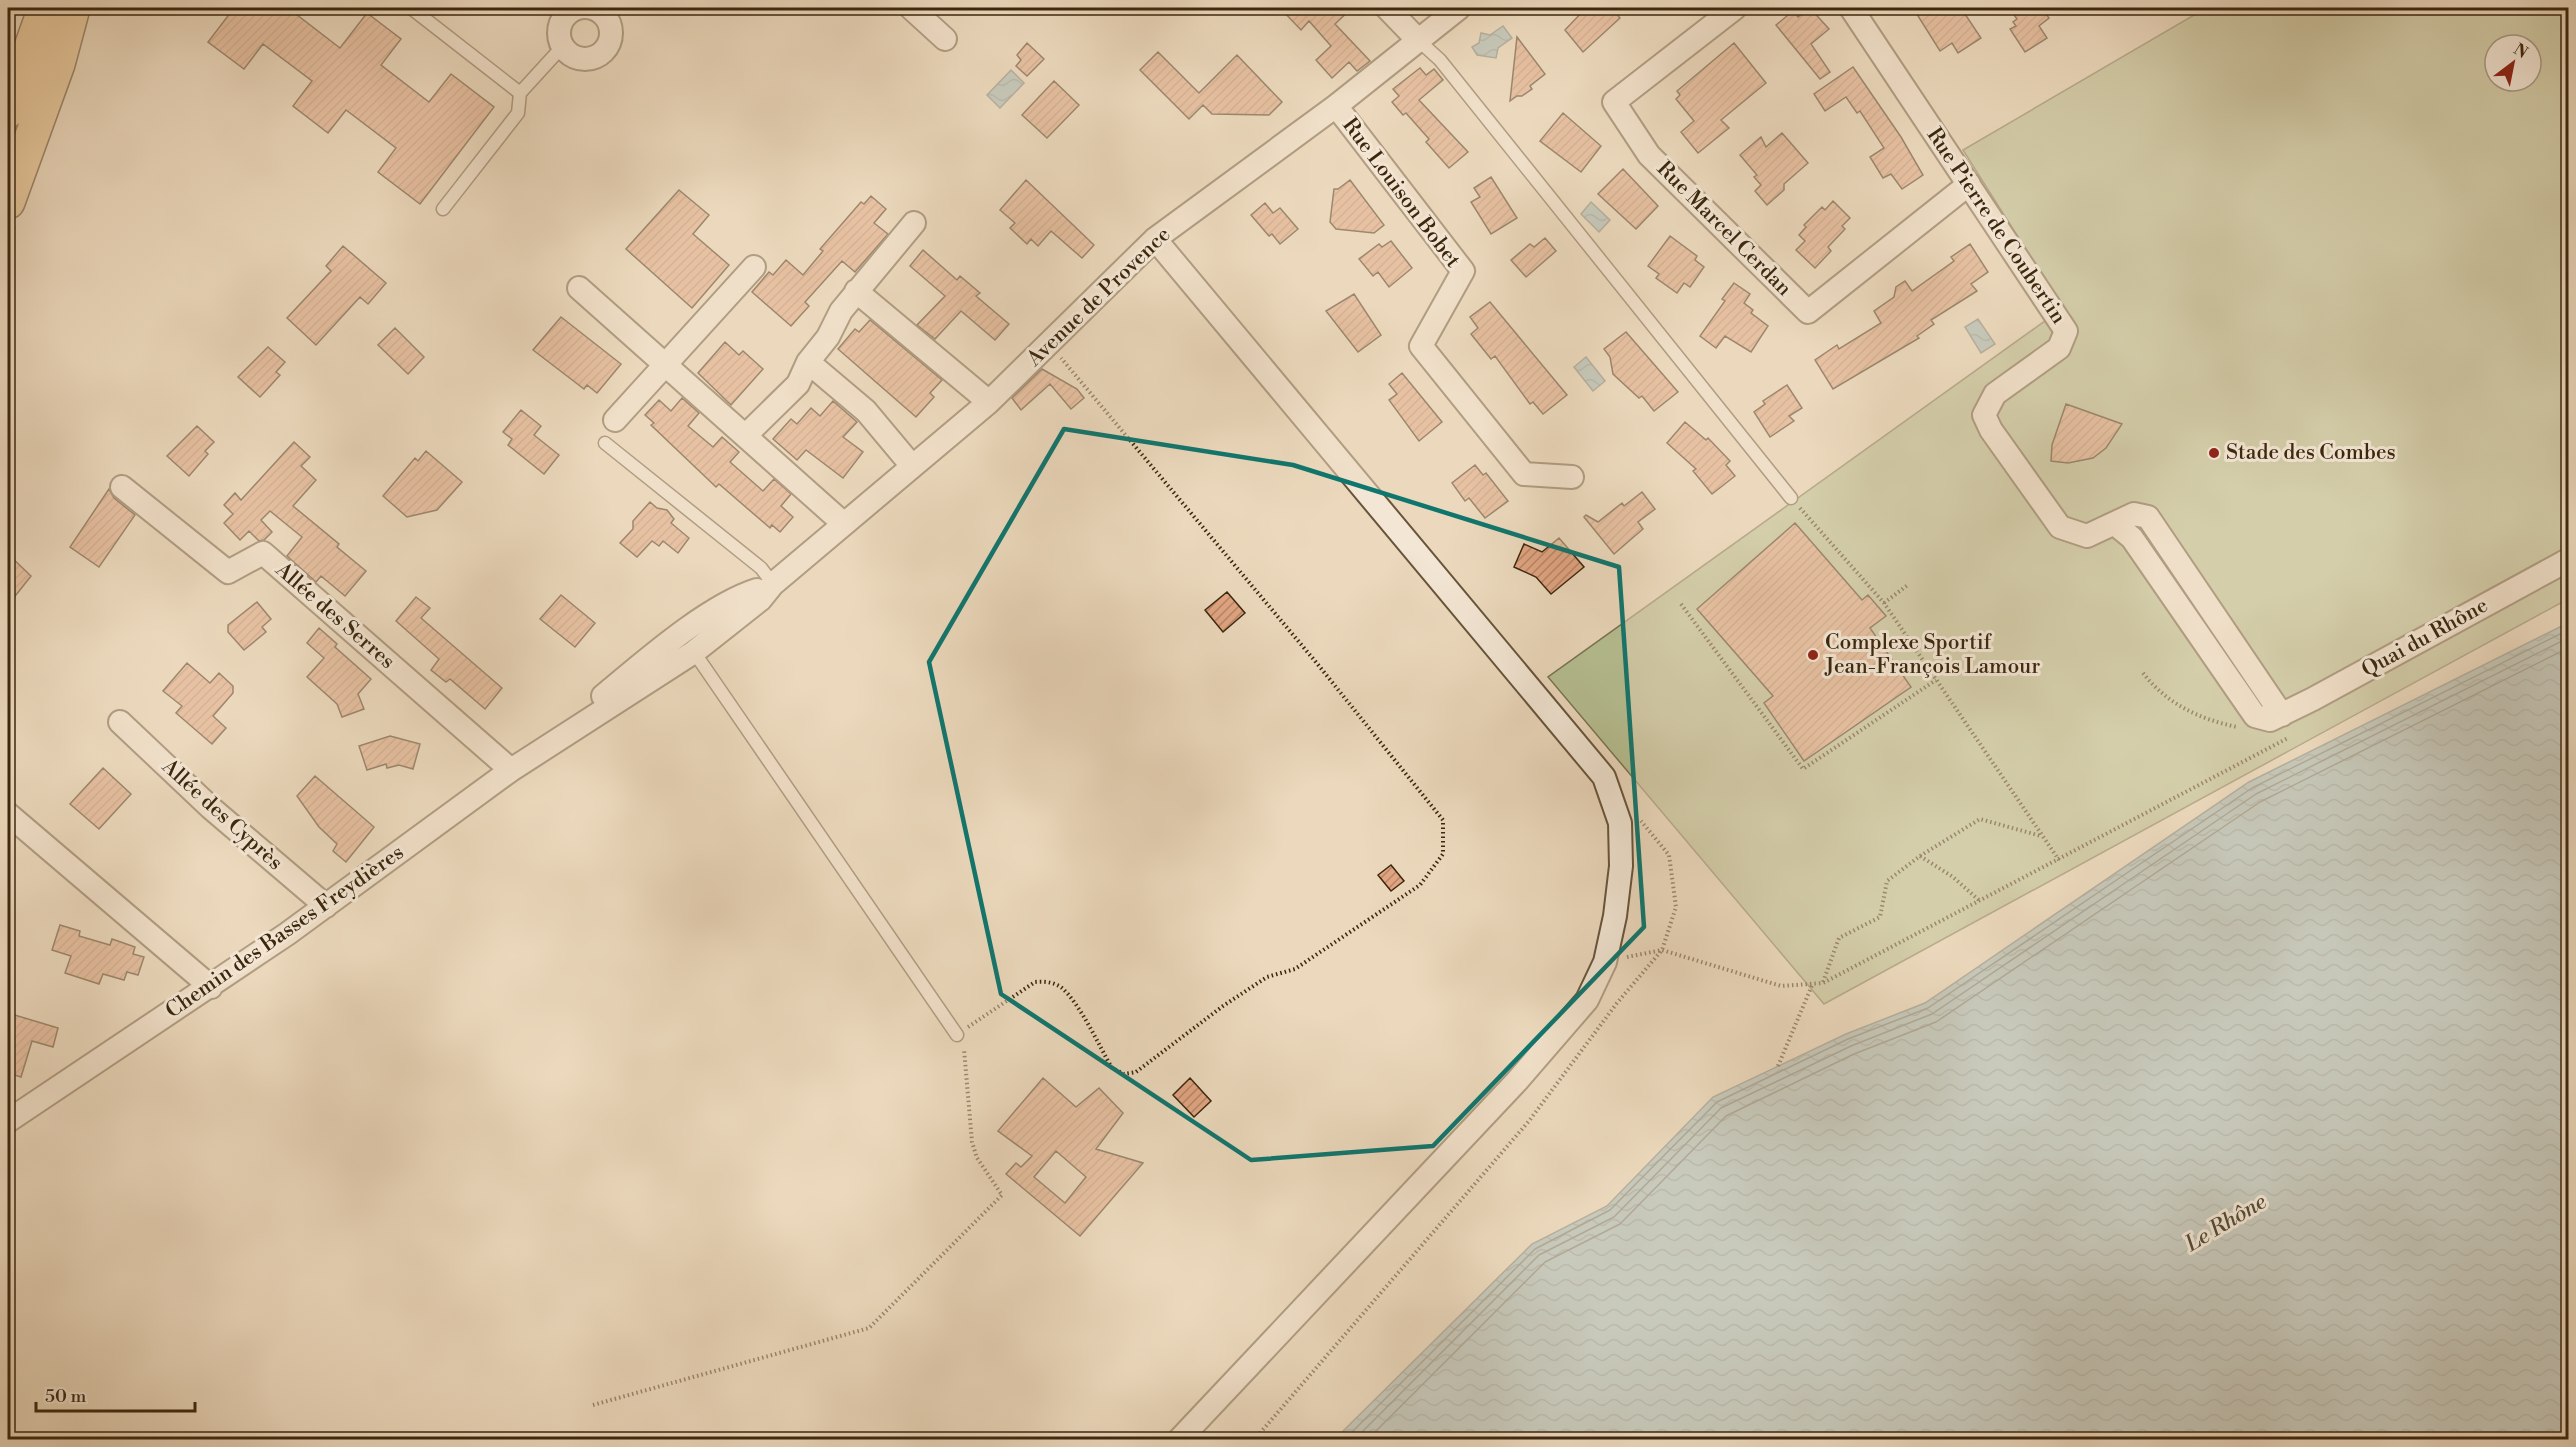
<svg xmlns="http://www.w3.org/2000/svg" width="2576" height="1447" font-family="'Libre Bodoni',serif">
<defs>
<pattern id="water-waves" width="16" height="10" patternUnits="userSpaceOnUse" patternTransform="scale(1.5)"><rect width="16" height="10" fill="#9cb8bb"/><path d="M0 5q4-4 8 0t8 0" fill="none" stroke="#809696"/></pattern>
<pattern id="building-hatch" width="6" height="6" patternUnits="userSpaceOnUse" patternTransform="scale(1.5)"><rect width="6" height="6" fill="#e2a582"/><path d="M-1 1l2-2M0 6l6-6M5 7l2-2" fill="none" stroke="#b88669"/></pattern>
</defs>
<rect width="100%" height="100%" fill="#ecd9bd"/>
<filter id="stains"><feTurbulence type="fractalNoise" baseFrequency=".00333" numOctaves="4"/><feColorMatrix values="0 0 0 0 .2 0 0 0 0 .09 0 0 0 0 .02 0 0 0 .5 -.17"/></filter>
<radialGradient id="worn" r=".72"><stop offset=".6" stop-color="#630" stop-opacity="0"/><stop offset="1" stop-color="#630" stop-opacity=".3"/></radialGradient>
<path fill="#b6c093" stroke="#787450" stroke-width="1.5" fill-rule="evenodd" d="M2206,8h362v591l-744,405 -276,-327 515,-369 -100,-158zM2495,45h36v36h-36z"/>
<path fill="url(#water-waves)" stroke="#757e76" stroke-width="1.5" d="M1503,26l9,12 -14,10 -2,10 -19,-3 -5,-8 7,-4 2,-10 9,2z
M1011,70l13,13 -24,25 -13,-13z
M1591,202l19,18 -11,12 -18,-18z
M1978,319l17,25 -14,9 -16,-26z
M1586,357l19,24 -12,10 -19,-24z
M2568,623v816h-1233l197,-195 75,-38 106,-109 133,-63 79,-31 324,-221z"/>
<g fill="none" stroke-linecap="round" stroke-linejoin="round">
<path stroke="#6c7064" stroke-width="1.5" d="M1344,1440l191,-191 75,-39 107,-108 131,-63 80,-31 324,-220 316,-158
M1354,1440l185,-185 75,-38 107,-109 130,-62 81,-32 324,-220 312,-156
M1367,1440l178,-178 75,-38 106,-108 128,-62 82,-32 324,-220 308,-154"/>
</g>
<path fill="url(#building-hatch)" stroke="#3b270e" stroke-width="1.5" fill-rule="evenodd" d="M234,8h54l52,40 27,-35 34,26 -20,26 48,37 22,-28 43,33 -74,97 -42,-32 18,-24 -50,-38 -18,23 -35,-27 19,-25 -49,-37 -19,25 -36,-27z
M1280,8h72l-17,16 35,37 -13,10 -8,-9 -17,16 -16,-18 15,-14 -22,-25 -8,9z
M1586,8h25l9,10 -37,34 -18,-22z
M1810,8l19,21 -18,15 19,28 -10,7 -44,-54 17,-14 5,6z
M1913,8h48l20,30 -23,15 -6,-10 -12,8z
M2009,8h33l7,10 -10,8 8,12 -22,14 -15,-23 6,-3 -3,-4 4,-3z
M1517,37l28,37 -15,12 2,3 -10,7h-5l-7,5z
M1027,43l17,16 -17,17 -11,-10 5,-6 -4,-5z
M1734,43l32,40 -45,37 8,8 -31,25 -17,-21 13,-11 -18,-22 4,-4 -3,-4z
M1158,52l41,41 38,-38 45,47 -13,13 -57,-1 -9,-9 -14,14 -49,-49z
M1853,67l48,70 22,38 -21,14 -11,-15 -8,4 -13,-21 14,-9 -24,-37 -3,2 -11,-16 -21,14 -11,-17z
M1420,68l6,7 8,-6 9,11 -24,20 49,52 -19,16 -23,-26 3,-3 -23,-26 -3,2 -11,-13 7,-6 -6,-7z
M1054,81l25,24 -32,33 -25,-23z
M1563,113l38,33 -20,26 -41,-31z
M1782,133l26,30 -24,21v6l-17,15 -12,-14 6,-6 -7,-8 3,-2 -17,-20 21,-18 5,10z
M1623,169l35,37 -22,23 -38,-35z
M1491,177l26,41 -26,16 -20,-32 9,-5 -6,-9z
M1026,180l68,65 -12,13 -31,-27 -13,15 -7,-7 -4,5 -17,-16 5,-5 -15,-13z
M1350,180l34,45 -10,8 -38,-4 -6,-7 4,-33h4z
M679,190l30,25 -16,19 36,31 -37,43 -66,-59z
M871,196l15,13 -12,14 14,11 -33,38 -13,-11 -37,41 4,4 -18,20 -39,-34 17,-20 4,3 13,-15 17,15 20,-24 -3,-2 41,-47 3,2z
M1833,201l17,17 -8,8 3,3 -17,18 3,4 -16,17 -19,-18 9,-9 -6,-6 7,-8 -2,-2 18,-18 3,3z
M1265,203l8,10 7,-5 18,21 -18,15 -8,-10 -3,2 -18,-21z
M1670,236l27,20 -2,4 9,7 -14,20 -6,-4 -7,10 -21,-15 3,-4 -11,-8z
M1545,238l11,13 -30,26 -15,-17 19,-16 4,3z
M1391,241l21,27 -23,19 -11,-15 -5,4 -14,-17 20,-15 3,3z
M1970,244l18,28 -17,12 6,7 -46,29 3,4 -17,12 2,2 -86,51 -18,-29 22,-15 2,4 42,-26 -7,-12 20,-14 2,-10 9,-6 7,10 42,-30 -3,-4z
M343,246l43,37 -18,21 -8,-7 -44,48 -29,-27 44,-47 -5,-5z
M923,250l34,30 3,-4 20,17 -4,3 33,28 -14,16 -34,-29 -26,28 -18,-14 28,-29 -35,-30z
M1734,283l16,11 -6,9 9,7 -2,3 17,13 -17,26 -26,-16 -9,12 -16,-12 25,-35 -3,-2z
M1354,294l27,41 -23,17 -32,-41z
M1490,302l77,93 -24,19 -10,-12 -3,2 -35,-48 -4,3 -20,-25 7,-6 -8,-11z
M561,317l60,47 -24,29 -10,-8 -3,4 -51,-39z
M870,320l72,60 -12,13 4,4 -18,20 -78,-68 17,-20 4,3z
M395,328l29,29 -16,17 -30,-29z
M1626,332l52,60 -24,19 -12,-15 -3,2 -26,-24 -3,-17 -6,-8z
M725,342l14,13 4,-4 20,18 -32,36 -33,-32z
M268,347l17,15 -9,10 4,3 -20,22 -22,-20z
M1042,369l35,20 7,9 -13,11 -21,-25 -29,26 -9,-12z
M1402,373l40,49 -23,19 -30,-41 8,-6 -8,-10z
M1787,385l15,23 -13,8 5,5 -24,16 -16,-25 11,-8 -2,-3z
M682,398l17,15 -11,13 25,21 9,-10 17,15 -9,10 33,29 11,-12 17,15 -10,12 12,11 -13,15 -8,-7 -2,3 -51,-44 -3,3 -65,-62 3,-2 -9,-8 14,-15 12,11z
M833,401l24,21 -14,15 20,15 -20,26 -37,-28 -9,10 -24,-21 18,-20 6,5 14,-16 9,8z
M2066,404l56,20 -16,24 -13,10 -25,5 -17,-2 1,-16z
M521,410l20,16 -7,9 25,20 -15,19 -36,-29 4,-6 -9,-7z
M1685,422l21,18 2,-2 22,23 -4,4 9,11 -23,18 -19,-23 3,-2 -29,-26z
M197,426l17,16 -9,9 3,3 -19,22 -22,-20z
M294,442l16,15 -9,9 15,14 -23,26 46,38 -2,3 29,24 -21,25 -24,-20 -5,6 -29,-26 15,-19 -32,-26 -9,9 11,12 -8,8 -5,1 -10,-10 -9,9 -16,-17 9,-9 -9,-9 11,-12 6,7z
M426,451l36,31 -25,28 -30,7 -24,-21 32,-38 3,3z
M1475,465l8,10 3,-2 22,28 -23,17 -16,-20 -4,3 -13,-18z
M109,489l5,9 21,17 -36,52 -29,-20z
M1642,492l13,17 -17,13 5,7 -29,25 -30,-37 2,-2 12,7 24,-19 2,3z
M650,502l7,6 10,2 7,9 -3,4 18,15 -11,15 -15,-12 -4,5 -7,-5 -15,16 -17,-14 13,-14v-8z
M1795,523l67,77 6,-5 18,21 -16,12 41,59 -107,74 -40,-58 9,-7 -76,-87z
M1559,538l25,29 -33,27 -15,-17 -22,-10 10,-23 18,8z
M8,554l23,22 -23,29z
M1227,592l18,21 -22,19 -18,-22z
M561,595l34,28 -20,24 -35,-28z
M416,597l14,11 -9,10 81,70 -17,21 -35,-30 -4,3 -15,-12 8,-11 -43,-38z
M257,602l14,17 -9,8 4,5 -22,18 -16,-18v-7z
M319,628l18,16 -2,3 36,32 -13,15 6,15 -22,8 -5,-13 -30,-27 17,-19 -17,-15z
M187,663l23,20 9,-10 14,13v7l-20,23 13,12 -14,16 -36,-31 6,-7 -19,-15z
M390,736l30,8 -7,25 -14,-4 -12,3 -1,-4 -19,6 -8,-24z
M103,768l28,26 -32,35 -29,-25z
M315,776l59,51 -28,35 -13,-11 4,-7 -18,-17 -22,-31z
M1391,865l13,16 -13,10 -13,-16z
M60,925l20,6 -1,5 31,9 2,-6 23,8 -2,7 11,3 -6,18 -11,-3 -3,8 -21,-6 -4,10 -34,-11 6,-17 -19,-6z
M8,1013l50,15 -5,19 -21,-6 -11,36 -13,-4z
M1043,1078l33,29 23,-19 24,25 -27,36 47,14 -63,73 -74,-62 10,-11 5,4 11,-11 -34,-25zM1056,1151l30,26 -21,26 -31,-26z
M1190,1078l21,23 -17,16 -21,-22z"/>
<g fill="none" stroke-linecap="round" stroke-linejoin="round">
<g stroke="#67543a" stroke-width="15">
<path id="service" d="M411,8l109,85 42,-46
M1417,39l23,21 351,438
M443,209l75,-96 2,-20
M605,443l156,125 12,16
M694,652l263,383"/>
</g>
<g stroke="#67543a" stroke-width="26">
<path id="minor" d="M559 33a26 26 0 1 1 52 0a26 26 0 1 1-52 0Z
M911,8l34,31
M1387,8l30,31
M1735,8l-121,94 35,53 159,157 161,-128
M1851,8l215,323 -7,17 -64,46 -11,21 7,15 69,97 27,9 47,-22 14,3 134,198
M1336,106l127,165 -42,75 103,128 48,3
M1155,239l449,538 16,46 1,43 -6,50 -10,46 -18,38 -70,81 -338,359
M579,288l265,236
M856,291l133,111
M808,362l58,49 46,55
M615,420l139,-153
M746,435l52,-51 10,-22 20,-25 13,-26 73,-88
M122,487l106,85 35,-19 248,217
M2115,524l17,14 123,178 15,4 43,-21 255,-139
M603,696c41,-34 104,-90 154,-106
M120,722l91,86 115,98
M8,814l203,173
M8,1121l279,-187 224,-164 183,-118 67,-53 12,-15 216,-182 166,-163 181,-133 123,-98"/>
</g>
<g stroke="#3b270e" stroke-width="36">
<path id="primary" d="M8,111l37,-103
M8,202l50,-138 15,-56"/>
</g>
<path stroke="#3b270e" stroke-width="4" stroke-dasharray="1.5 3" stroke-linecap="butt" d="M8,246l6,-19
M1800,508l84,95 175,257
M1884,603l25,-19
M1681,604l122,165 133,-89
M2143,673c24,31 56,46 94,54
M1920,856l60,-37 61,17
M1627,957l35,-7 119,36 42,-3 465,-245
M1823,982l16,-44 41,-21 7,-36 33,-25 33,21 27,24
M968,1027l67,-45c9,-1 19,0 27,6 19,17 37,58 50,80l12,6 12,-2 87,-66 44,-29 28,-8 125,-84 23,-31v-34l-128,-159 -254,-303
M1778,1066l35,-83
M593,1405l276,-77 133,-133 -25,-37 -5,-16 -8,-93
M1254,1440l275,-319 88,-118 45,-53 14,-43 -7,-52 -28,-34"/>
<use href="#service" stroke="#f3e6d4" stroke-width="12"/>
<use href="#minor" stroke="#f3e6d4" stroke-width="22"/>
<use href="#primary" stroke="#e6bc7e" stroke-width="33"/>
</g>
<path d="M0 0H2576V1447H0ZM1064,429l229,36 326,102 25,360 -211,219 -182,14 -250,-166 -72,-332z" fill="#ecd9bd" fill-opacity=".55" fill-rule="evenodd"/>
<path fill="none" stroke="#0f766e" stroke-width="4.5" stroke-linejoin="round" d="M1064,429l229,36 326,102 25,360 -211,219 -182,14 -250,-166 -72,-332z"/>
<g fill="#8f2418" stroke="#f3e6d4" stroke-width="2">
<circle cx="2214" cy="453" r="6"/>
<circle cx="1813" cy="655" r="6"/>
</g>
<g text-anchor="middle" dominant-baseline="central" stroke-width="6" stroke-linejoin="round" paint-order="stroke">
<g font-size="21" fill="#3b270e" stroke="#f3e6d4">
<text transform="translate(1401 193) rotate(53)">Rue Louison Bobet</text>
<text transform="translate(1996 226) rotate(56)">Rue Pierre de Coubertin</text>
<text transform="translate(1724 229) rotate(45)">Rue Marcel Cerdan</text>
<text transform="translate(1099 297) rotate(-44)">Avenue de Provence</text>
<text transform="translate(335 616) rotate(41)">Allée des Serres</text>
<text transform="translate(2425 638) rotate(-29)">Quai du Rhône</text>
<text transform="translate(222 815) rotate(42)">Allée des Cyprès</text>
<text transform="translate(285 932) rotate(-35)">Chemin des Basses Freydières</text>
</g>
<g font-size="21" fill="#3b270e" stroke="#f3e6d4" text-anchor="start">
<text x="2226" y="453">Stade des Combes</text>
<text x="1825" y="643">Complexe Sportif<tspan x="1825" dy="24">Jean-François Lamour</tspan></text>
</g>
<g font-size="22" font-style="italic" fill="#534b39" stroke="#f3e6d4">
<text transform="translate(2226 1223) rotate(-31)">Le Rhône</text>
</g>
</g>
<rect width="2576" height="1447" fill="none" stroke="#ecd9bd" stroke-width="30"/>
<rect x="9" y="9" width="2558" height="1429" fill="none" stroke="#3b270e" stroke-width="3"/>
<rect x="15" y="15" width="2546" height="1417" fill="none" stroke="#3b270e" stroke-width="1.5"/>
<g transform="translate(2513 63) rotate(32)"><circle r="28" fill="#f3e6d4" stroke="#a99a85" stroke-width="1.5"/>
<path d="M0-4.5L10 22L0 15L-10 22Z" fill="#8f2418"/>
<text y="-9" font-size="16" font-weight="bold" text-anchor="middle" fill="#3b270e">N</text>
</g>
<path d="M36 1402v9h159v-9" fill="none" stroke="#3b270e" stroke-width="3"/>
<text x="45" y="1402" font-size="18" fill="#3b270e" stroke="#f3e6d4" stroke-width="4.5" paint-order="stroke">50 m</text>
<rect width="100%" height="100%" filter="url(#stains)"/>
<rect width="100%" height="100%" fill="url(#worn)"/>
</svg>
